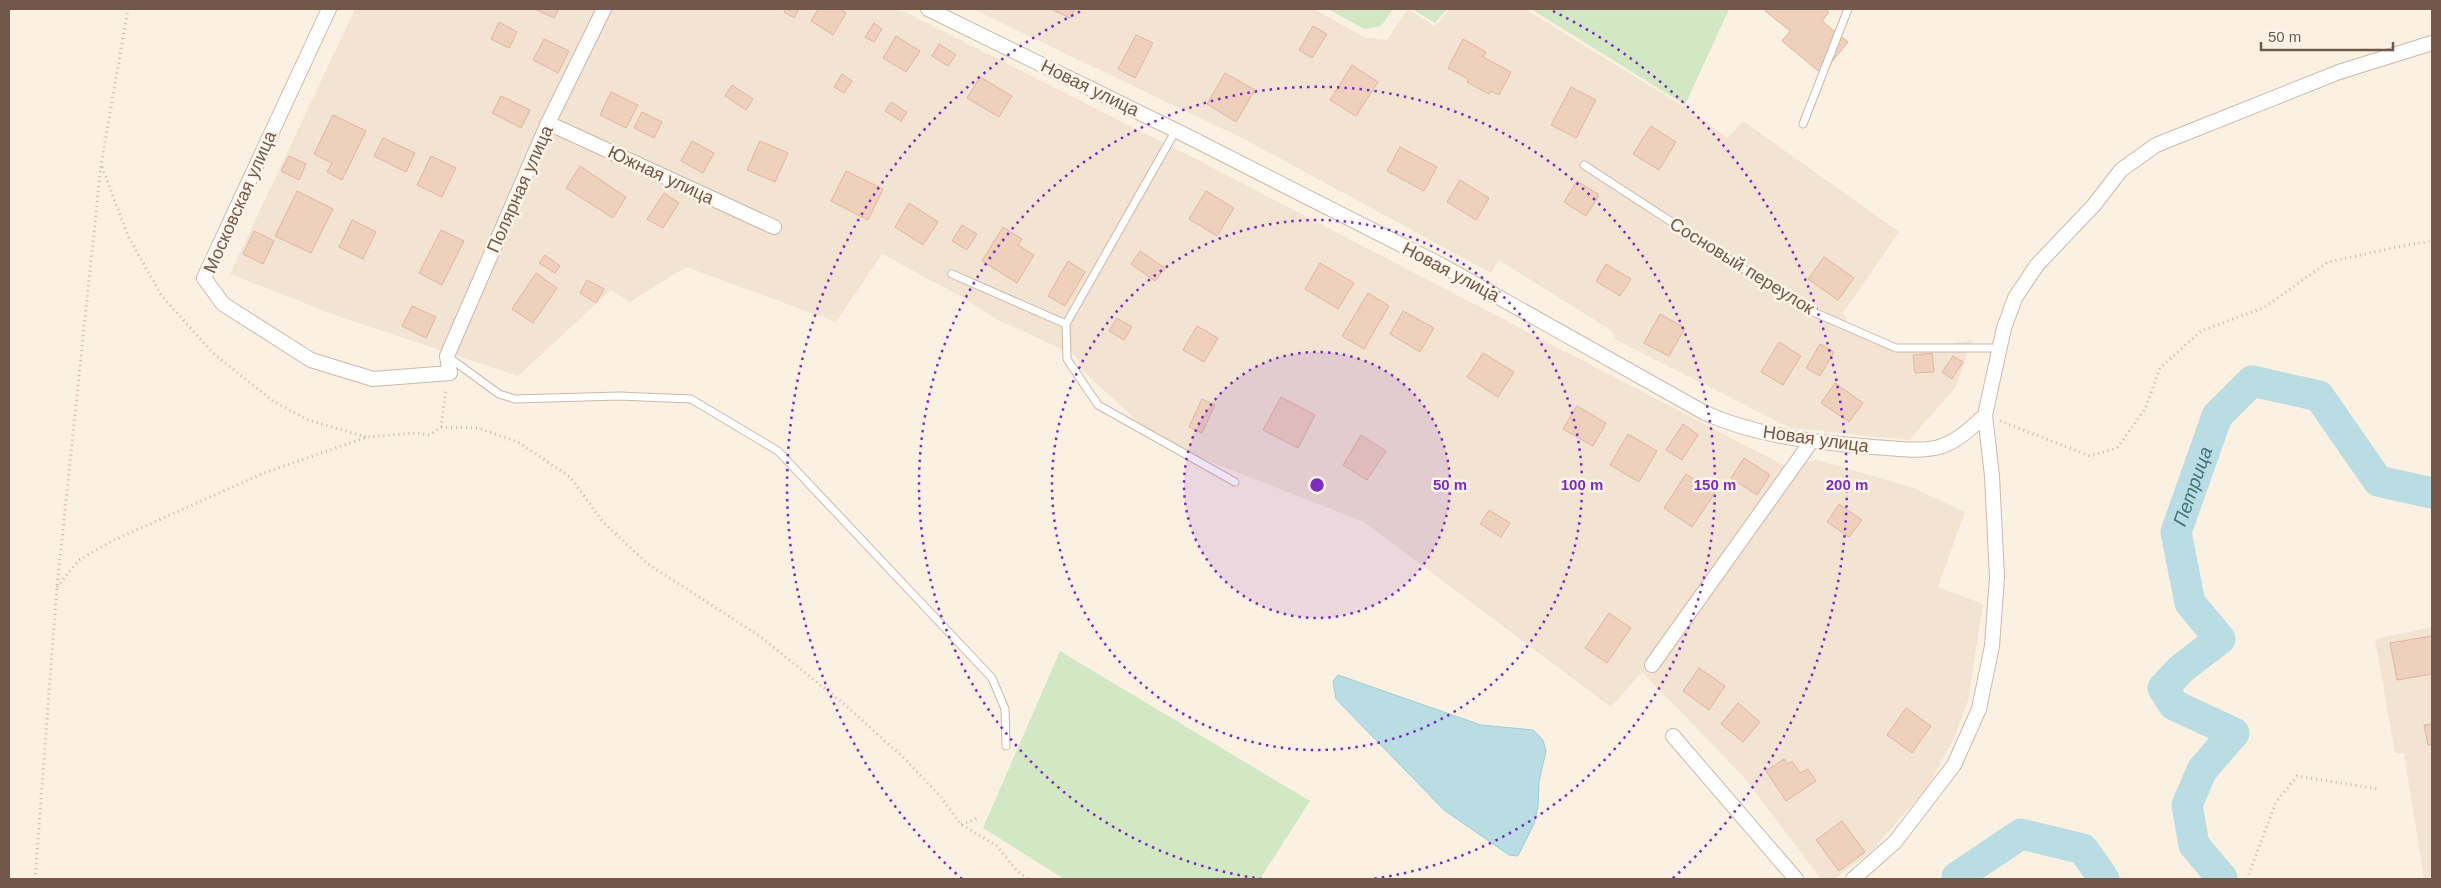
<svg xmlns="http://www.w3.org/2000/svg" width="2441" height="888" font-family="Helvetica,sans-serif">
<rect width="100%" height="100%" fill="#fbf1e3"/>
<path fill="#f2e3d2" d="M355,9h544l287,145 599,312 33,-6 93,27 54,25 -27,75 45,17 -15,97 -15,39 -25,46 -56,65 -38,28h-13l-77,-102 -102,-105 -31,35 -247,-185 -204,-80 -77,-71 -8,-16 -79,-36 -34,-22 -80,-43 -46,68 -150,-55 -56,35 -19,-12 -93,86 -183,-61 -105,-41z
M973,9h341l52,29 21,2 21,-31 27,17 15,-17h75l161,99 42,30 15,-17 156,111 -56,81 7,15 65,22 57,-10 -16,47 -47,53 -118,-12 -175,-88 -5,-10 -112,-70 -8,13 -247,-134z
M2432,627v252h-8l-20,-126h-9l-20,-114z"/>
<path fill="#d2e7c3" d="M1328,9h65l-12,17 -17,3z
M1412,9h35l-12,14z
M1531,9h198l-44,96z
M1060,651l250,150 -50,78h-196l-81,-51z"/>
<path fill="#b9dde3" stroke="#a0cdd4" d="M1338,675l143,50 52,5 10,10 3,11 -7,31 -1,25 -4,17 -16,32 -9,-1 -65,-45 -108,-111 -3,-18z"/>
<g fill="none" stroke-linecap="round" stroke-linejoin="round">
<g stroke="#b9dde3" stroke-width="31">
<path d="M1957,879v-2l64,-43 62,15 21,30"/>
<path id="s1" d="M2221,879l1,-1 -28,-33 -7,-40 15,-35 32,-37 -60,-28 -11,-17 18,-19 39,-30 -30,-36 -14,-71 41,-116 35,-35 67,15 59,85 54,12"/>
</g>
</g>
<path fill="#eed0bd" stroke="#e0b69e" d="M535,9h24l-5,9z
M785,9h14l-5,9 -10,-6z
M818,9h21l7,4 -13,22 -22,-14z
M1051,9h24l-5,9z
M1767,9h57l5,3 -7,9 26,21 -26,32 -40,-33 8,-10 -25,-20z
M499,22l18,10 -8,16 -18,-9z
M874,23l8,6 -8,13 -9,-5z
M1313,26l14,8 -15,24 -13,-8z
M1136,35l17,8 -18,35 -17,-9z
M896,36l24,15 -14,21 -23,-14z
M544,39l25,12 -11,22 -25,-13z
M1463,39l23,13 -3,5 28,15 -12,23 -8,-4 -2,3 -22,-12 1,-3 -20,-11z
M939,44l17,11 -8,11 -16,-10z
M1352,65l26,17 -22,34 -26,-16z
M1225,73l30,17 -19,32 -29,-18z
M842,74l10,7 -8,12 -10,-6z
M980,77l32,19 -13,21 -32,-19z
M732,85l21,14 -7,11 -21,-14z
M1571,87l25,13 -20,38 -25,-13z
M611,92l27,13 -12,23 -26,-13z
M501,96l29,14 -9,18 -29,-15z
M891,102l16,10 -6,9 -16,-10z
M642,112l20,10 -8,16 -20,-10z
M333,115l33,16 -24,49 -15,-8 5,-9 -18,-9z
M1651,126l25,16 -17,28 -26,-16z
M383,138l32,15 -9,19 -32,-16z
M692,141l22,12 -11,20 -22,-12z
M760,141l28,12 -13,29 -28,-12z
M1400,147l37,20 -13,24 -37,-20z
M289,156l17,8 -7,16 -18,-9z
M431,156l25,12 -14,29 -25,-12z
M580,166l46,31 -13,21 -47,-30z
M846,171l37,18 -15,31 -37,-19z
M1460,180l29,18 -13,22 -29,-18z
M1577,181l22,14 -13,21 -22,-14z
M297,191l36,18 -22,44 -36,-17z
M1206,191l28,17 -17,28 -28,-17z
M664,193l15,10 -16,25 -16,-9z
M909,203l29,19 -15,23 -28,-18z
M352,220l24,12 -13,27 -24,-12z
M962,225l15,9 -10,16 -15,-9z
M1003,227l19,12 -4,6 16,10 -17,28 -35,-22z
M441,230l23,11 -22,44 -23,-12z
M254,231l20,10 -11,23 -20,-10z
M1140,251l25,17 -10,13 -24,-17z
M545,255l15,11 -5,7 -16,-10z
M1824,257l30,21 -16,22 -30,-21z
M1068,261l17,11 -20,34 -17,-10z
M1320,263l34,20 -16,26 -33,-20z
M1606,264l25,15 -11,17 -24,-15z
M536,273l21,15 -24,35 -21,-14z
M587,280l17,9 -8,14 -16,-10z
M1368,293l21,13 -25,43 -22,-13z
M412,306l24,11 -10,21 -24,-12z
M1403,311l31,17 -14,24 -30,-18z
M1660,314l25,14 -16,28 -25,-13z
M1117,318l15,9 -8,13 -15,-9z
M1197,326l21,12 -14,24 -21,-12z
M1779,342l22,14 -18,29 -22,-13z
M1820,344l14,8 -14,24 -14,-8z
M1483,353l31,19 -16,25 -31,-20z
M1932,353l2,19 -19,1 -2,-18z
M1953,356l10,6 -11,17 -10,-7z
M1835,383l28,20 -14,19 -28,-19z
M1281,397l34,18 -17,33 -35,-18z
M1202,399l13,6 -13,28 -13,-6z
M1577,406l29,17 -13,23 -30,-17z
M1683,424l15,11 -16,25 -16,-10z
M1628,434l29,17 -18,31 -29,-17z
M1361,435l25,16 -19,29 -24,-15z
M1744,458l26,17 -13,20 -26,-17z
M1686,474l29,19 -23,34 -28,-19z
M1839,504l23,16 -13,17 -22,-15z
M1489,510l21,13 -9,14 -21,-13z
M1609,613l22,15 -24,35 -22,-15z
M2432,636v38l-35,6 -7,-37z
M1699,668l26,18 -16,24 -26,-19z
M1738,703l22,19 -17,20 -22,-18z
M1906,708l25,18 -19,27 -25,-18z
M2432,724v20l-4,1 -4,-20z
M1784,759l3,5 5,-3 8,12 8,-4 8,12 -30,20 -20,-30z
M1842,821l23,31 -26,19 -23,-31z"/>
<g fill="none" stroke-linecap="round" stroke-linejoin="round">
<g stroke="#cbb9ab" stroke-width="9">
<path id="service" d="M1803,124l45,-115
M1176,130l-110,194 1,35 31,46 137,77
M1584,165l218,142 94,41h103
M952,274l114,50
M447,356l52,38 16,5 104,-3 72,3 87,52 214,227 13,31 1,37"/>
</g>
<g stroke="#cbb9ab" stroke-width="16">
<path id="minor" d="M329,9l-125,269 19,26 88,56 62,19 77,-6 -3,-17 101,-233 56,-114
M928,9l257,126 258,131 262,147c54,24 110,29 168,34 20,1 42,5 62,1 20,-4 35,-19 50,-33
M548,123l226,104
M1652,665l159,-223
M1673,736l123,143
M1853,879l42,-37 59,-77 25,-56 13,-63 5,-69 -5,-101 -7,-61 19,-87 11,-30 22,-33 57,-60 27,-35 35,-25 183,-73 93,-29"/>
</g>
<path stroke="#d3b3a0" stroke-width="3" stroke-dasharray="1 4" stroke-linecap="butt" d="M102,167l26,69 33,59 52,58 60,48 35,19 58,17
M2000,421l90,35 27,-8 28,-39 15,-41 41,-37 64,-24 63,-45 79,-17 25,-4
M441,427l37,1 40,14 52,35 33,45 45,42 113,73 84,68 58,52 38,40 20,28 17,-7
M57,587l22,-27 35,-20 150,-67 103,-36 49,-4 14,2 11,-8 5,-38
M962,825l35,21 20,25 11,8
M35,879l22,-292 44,-422 27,-156
M2247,879l29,-77 21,-26 81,13"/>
<use href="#service" stroke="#fff" stroke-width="7"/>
<use href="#minor" stroke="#fff" stroke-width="14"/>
</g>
<circle cx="1317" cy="485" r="133" fill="#7b2cbf" fill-opacity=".12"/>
<g fill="none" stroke="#7b2cbf" stroke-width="2.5" stroke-dasharray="2.5 5">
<circle cx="1317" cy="485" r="133"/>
<circle cx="1317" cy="485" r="265"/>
<path d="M1262 879A398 398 0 1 1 1372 879"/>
<path d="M962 879A530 530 0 0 1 1081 11M1553 11A530 530 0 0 1 1672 879"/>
</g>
<g text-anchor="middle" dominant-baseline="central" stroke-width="5" stroke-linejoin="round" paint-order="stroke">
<g font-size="18" fill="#71584b" stroke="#fef5e9">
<text transform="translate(1090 88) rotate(26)">Новая улица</text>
<text transform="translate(661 175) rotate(25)">Южная улица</text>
<text transform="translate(520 189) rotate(-66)">Полярная улица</text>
<text transform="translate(240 202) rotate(-66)">Московская улица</text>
<text transform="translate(1742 266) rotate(32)">Сосновый переулок</text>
<text transform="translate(1451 272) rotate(28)">Новая улица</text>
<text transform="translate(1816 439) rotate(8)">Новая улица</text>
</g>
<g font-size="19" font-style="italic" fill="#43747c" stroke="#fef5e9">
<text stroke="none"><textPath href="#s1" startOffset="502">Петрица</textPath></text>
</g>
</g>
<circle cx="1317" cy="485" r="8" fill="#7b2cbf" stroke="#fef5e9" stroke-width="2.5"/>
<g font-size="15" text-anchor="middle" font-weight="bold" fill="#7b2cbf" stroke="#fef5e9" stroke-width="5" stroke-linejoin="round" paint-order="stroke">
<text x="1450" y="490">50 m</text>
<text x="1582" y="490">100 m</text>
<text x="1715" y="490">150 m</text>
<text x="1847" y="490">200 m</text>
</g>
<rect width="2441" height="888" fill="none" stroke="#71584b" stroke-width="20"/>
<path d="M2261 42v8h132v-8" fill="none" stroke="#71584b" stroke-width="2.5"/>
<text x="2268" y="42" font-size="15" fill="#71584b" stroke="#fef5e9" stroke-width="4" paint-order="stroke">50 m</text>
</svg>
